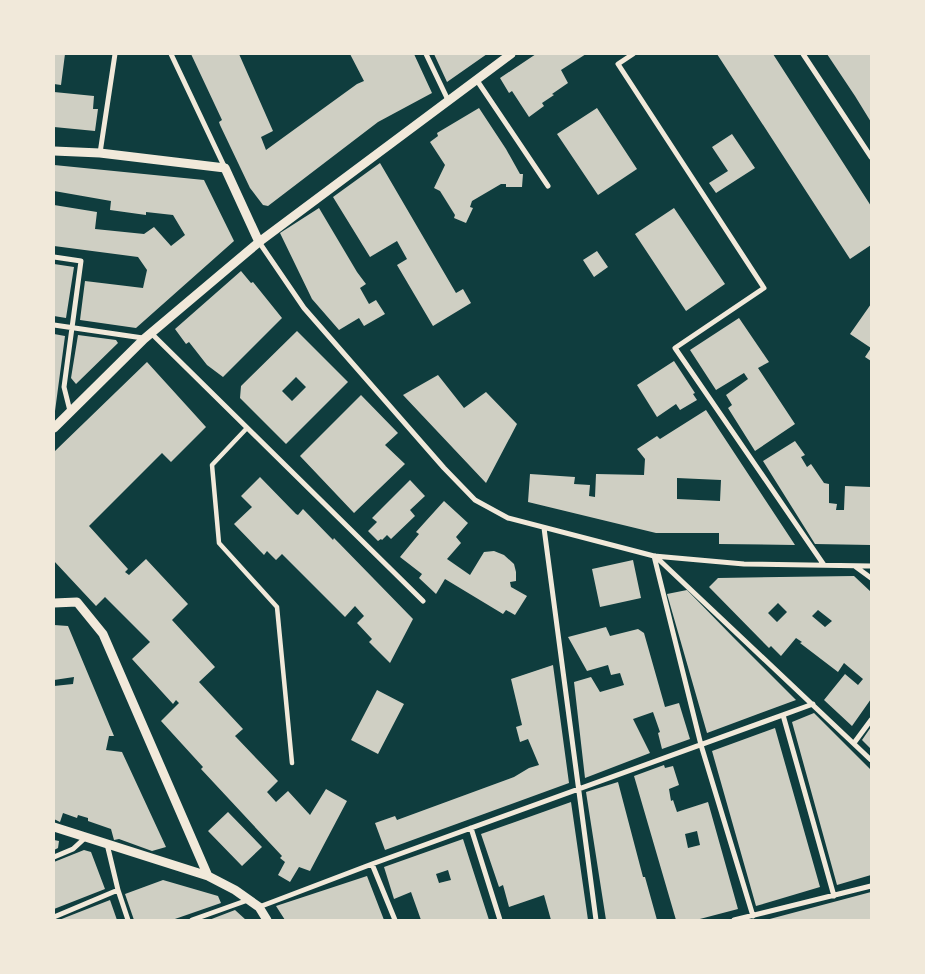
<svg xmlns="http://www.w3.org/2000/svg" width="925" height="974" font-family="'Open Sans',sans-serif">
<rect width="100%" height="100%" fill="#0f3d3e"/>
<path fill="#cfcfc3" fill-rule="evenodd" d="M54,54h11l-4,31 -7,-1z
M191,54h48l34,77 -12,6 5,13 91,-66 7,-3 -14,-27h64l18,39 -54,29 -110,84 -5,-1 -13,-17 -30,-63 -1,-3 3,-2z
M434,54h53l-40,28z
M536,54h50l-25,16 7,13 -16,11 2,1 -12,8 2,3 -15,11 -17,-26 -3,2 -9,-15z
M717,54h56l98,152v39l-21,14z
M827,54h44v68l-16,-26z
M54,92l40,4 -1,13h5l-3,22 -41,-4z
M479,108l27,41 14,25h3l-1,13h-16v-3h-5l-29,17 -2,6 3,1 -7,15 -12,-5 1,-3 -15,-24 -6,-3 11,-23 -15,-23 8,-6 -1,-3z
M597,108l40,61 -39,26 -41,-61z
M732,134l23,34 -39,25 -7,-10 19,-12 -16,-24z
M380,163l76,130 7,-4 8,14 -38,23 -36,-61 10,-6 -10,-18 -27,16 -37,-60z
M54,165l150,15 30,61 -98,87 -56,-8 5,-39 58,7 4,-18 -9,-13 -84,-11v-41l43,7 -2,17 49,5 10,-7 17,19 14,-11 -12,-20 -27,-3v3l-36,-5 1,-9 -57,-10z
M319,208l38,64 9,12 -6,4 9,16 7,-4 9,14 -21,12 -5,-8 -20,12 -27,-31 -32,-66z
M674,208l51,76 -39,27 -51,-77z
M597,251l11,16 -14,10 -11,-17z
M54,264l20,3 -8,51 -12,-2z
M241,271l10,12 2,-1 29,36 -59,59 -16,-12 -18,-23 -3,2 -11,-15z
M871,304v57l-6,-4 6,-9 -21,-14z
M739,318l30,44 -11,6 37,56 -40,27 -27,-43 4,-3 -6,-10 22,-16 -4,-6 -28,17 -26,-40z
M297,331l51,51 -62,62 -46,-46 1,-12zM296,377l10,10 -14,14 -10,-10z
M54,334l11,2 -10,75h-1z
M78,335l38,5 2,3 -42,41 -5,-6z
M674,361l21,32 -2,1 4,6 -17,10 -4,-6 -19,13 -20,-32z
M147,362l59,65 -35,35 -9,-9 -73,73 39,43 -3,3 4,3 17,-16 42,45 -16,16 43,47 -16,15 44,47 -8,7 43,45 -11,11 9,10 12,-11 22,24 16,-26 21,12 -37,70 -11,-4 -9,15 -12,-7 7,-13 -5,-4 2,-2 -81,-87 2,-2 -42,-46 18,-18 -3,-3 -3,4 -41,-45 18,-17 -45,-45 -9,9 -42,-45v-111l1,1z
M438,375l26,33 22,-16 31,32 -31,59 -83,-88z
M361,395l37,38 -13,12 20,19 -51,49 -54,-57z
M706,410l89,135 -76,-1v-11h-63l-128,-31 2,-28 45,3 -1,7 16,1 -1,11 6,1 1,-23 48,1 1,-16 -8,-10 20,-13 3,3zM677,478l44,2 -1,21 -43,-2z
M795,441l10,14 -4,2 6,10 4,-3 13,19 5,1v19l8,1 -1,6h8l1,-24 26,1v58l-56,-1 -52,-83z
M260,477l36,37 2,1 5,-6 30,31 1,-2 79,81 -23,44 -21,-21 3,-3 -15,-16 7,-7 -9,-10 -10,11 -63,-63 -6,6 -9,-9 -3,4 -30,-31 18,-17 -11,-11z
M410,480l15,16 -15,14 5,6 -24,23 -4,-4 -5,5 -1,-1 -3,2 -10,-10 9,-9 -5,-4z
M444,501l24,22 -12,14 5,6 -14,16 23,16 14,-23 10,-1 10,4 10,9 2,8v9l-6,1 1,5 16,9 -12,19 -9,-5 -3,4 -58,-35 -9,15 -17,-16 3,-4 -22,-17 19,-23 -3,-2z
M633,560l8,38 -41,9 -8,-38z
M854,576l17,16v107l-19,27 -28,-26 21,-26 13,11 5,-6 -19,-16 -6,9 -38,-29 2,-1 -6,-4 -15,18 -10,-10 -2,2 -60,-61 9,-9zM778,603l9,9 -10,10 -9,-9zM818,610l14,11 -7,6 -13,-11z
M687,590l46,47 63,63 -89,33 -40,-139z
M54,625l14,1 46,110h-5l-3,14 16,2 44,95 -14,4 -33,-12 -5,1 -3,-11 -23,-8v-3l-10,-3 -1,3 -14,-5 -3,9 -6,-3v-133l19,-2 1,-7 -20,3z
M606,627l4,9 28,-7 6,4 21,74 14,-4 11,36 -28,10 -4,-16 2,-1 -7,-20 -20,7 17,34 -65,25 -11,-96 17,-5 9,15 24,-7 -4,-12 -9,2 -3,-10 -21,6 -19,-34z
M553,665l16,118 -184,67 -10,-27 20,-7 2,4 117,-43 15,-9 10,-3 -11,-26 -8,3 -4,-15 6,-2 -11,-46z
M377,690l27,14 -26,50 -27,-14z
M814,713l57,57v105l-34,10 -45,-163z
M871,727v22l-9,-9z
M775,728l45,159 -64,19 -44,-155z
M664,765l1,3 8,-2 6,19 -10,4 2,12 2,-1 4,12 31,-10 30,107 -42,11h-20l-42,-144zM697,831l3,14 -12,3 -3,-14z
M618,782l25,95h2l12,43h-51l-20,-128z
M571,802l17,118h-37l-7,-25 -35,12 -6,-22 -4,2 -18,-53z
M228,812l34,35 -20,19 -34,-35z
M463,839l26,81h-68l-10,-28 -17,7 -10,-32zM448,870l3,10 -12,3 -3,-9z
M54,840l5,1 -1,7 -4,2z
M84,850l7,2 14,37 -51,20v-47z
M367,876l17,44h-99l-9,-14z
M163,880l55,16 3,7 -49,17h-38l-9,-26z
M871,892v28h-105z
M110,900l7,20h-58z
M235,910l11,10h-37z"/>
<g fill="none" stroke-linecap="round" stroke-linejoin="round">
<path stroke="#f1e9da" stroke-width="4.5" d="M247,428l-35,37 7,78 58,64 15,156"/>
<path stroke="#f1e9da" stroke-width="5" d="M171,54l54,114
M426,54l22,46
M633,54l-15,10 146,224 -89,60 149,217
M803,54l68,103
M476,79l72,107
M100,153l15,-99
M259,242l45,66 140,160 31,32 33,18 146,38 90,8 127,2
M54,257l27,4 -17,126 6,24
M54,325l89,13
M151,333l272,268
M544,528l52,392
M654,556l47,189 52,171
M655,556l216,204
M856,567l15,11
M783,715l51,181
M854,743l17,-23
M471,828l29,92
M54,857l19,-8 12,-11
M372,864l23,56
M118,890l10,30
M259,907l113,-43 441,-160
M54,917l64,-27 -11,-46
M192,920l56,-20
M734,920l137,-34"/>
<path stroke="#f1e9da" stroke-width="9" d="M54,151l46,2 125,15 34,74
M54,428l90,-89 115,-97 252,-188
M54,603l23,-1 26,32 105,242
M54,827l154,49 27,14 24,17 8,13"/>
</g>
<rect width="925" height="974" fill="none" stroke="#f1e9da" stroke-width="110"/>
</svg>
